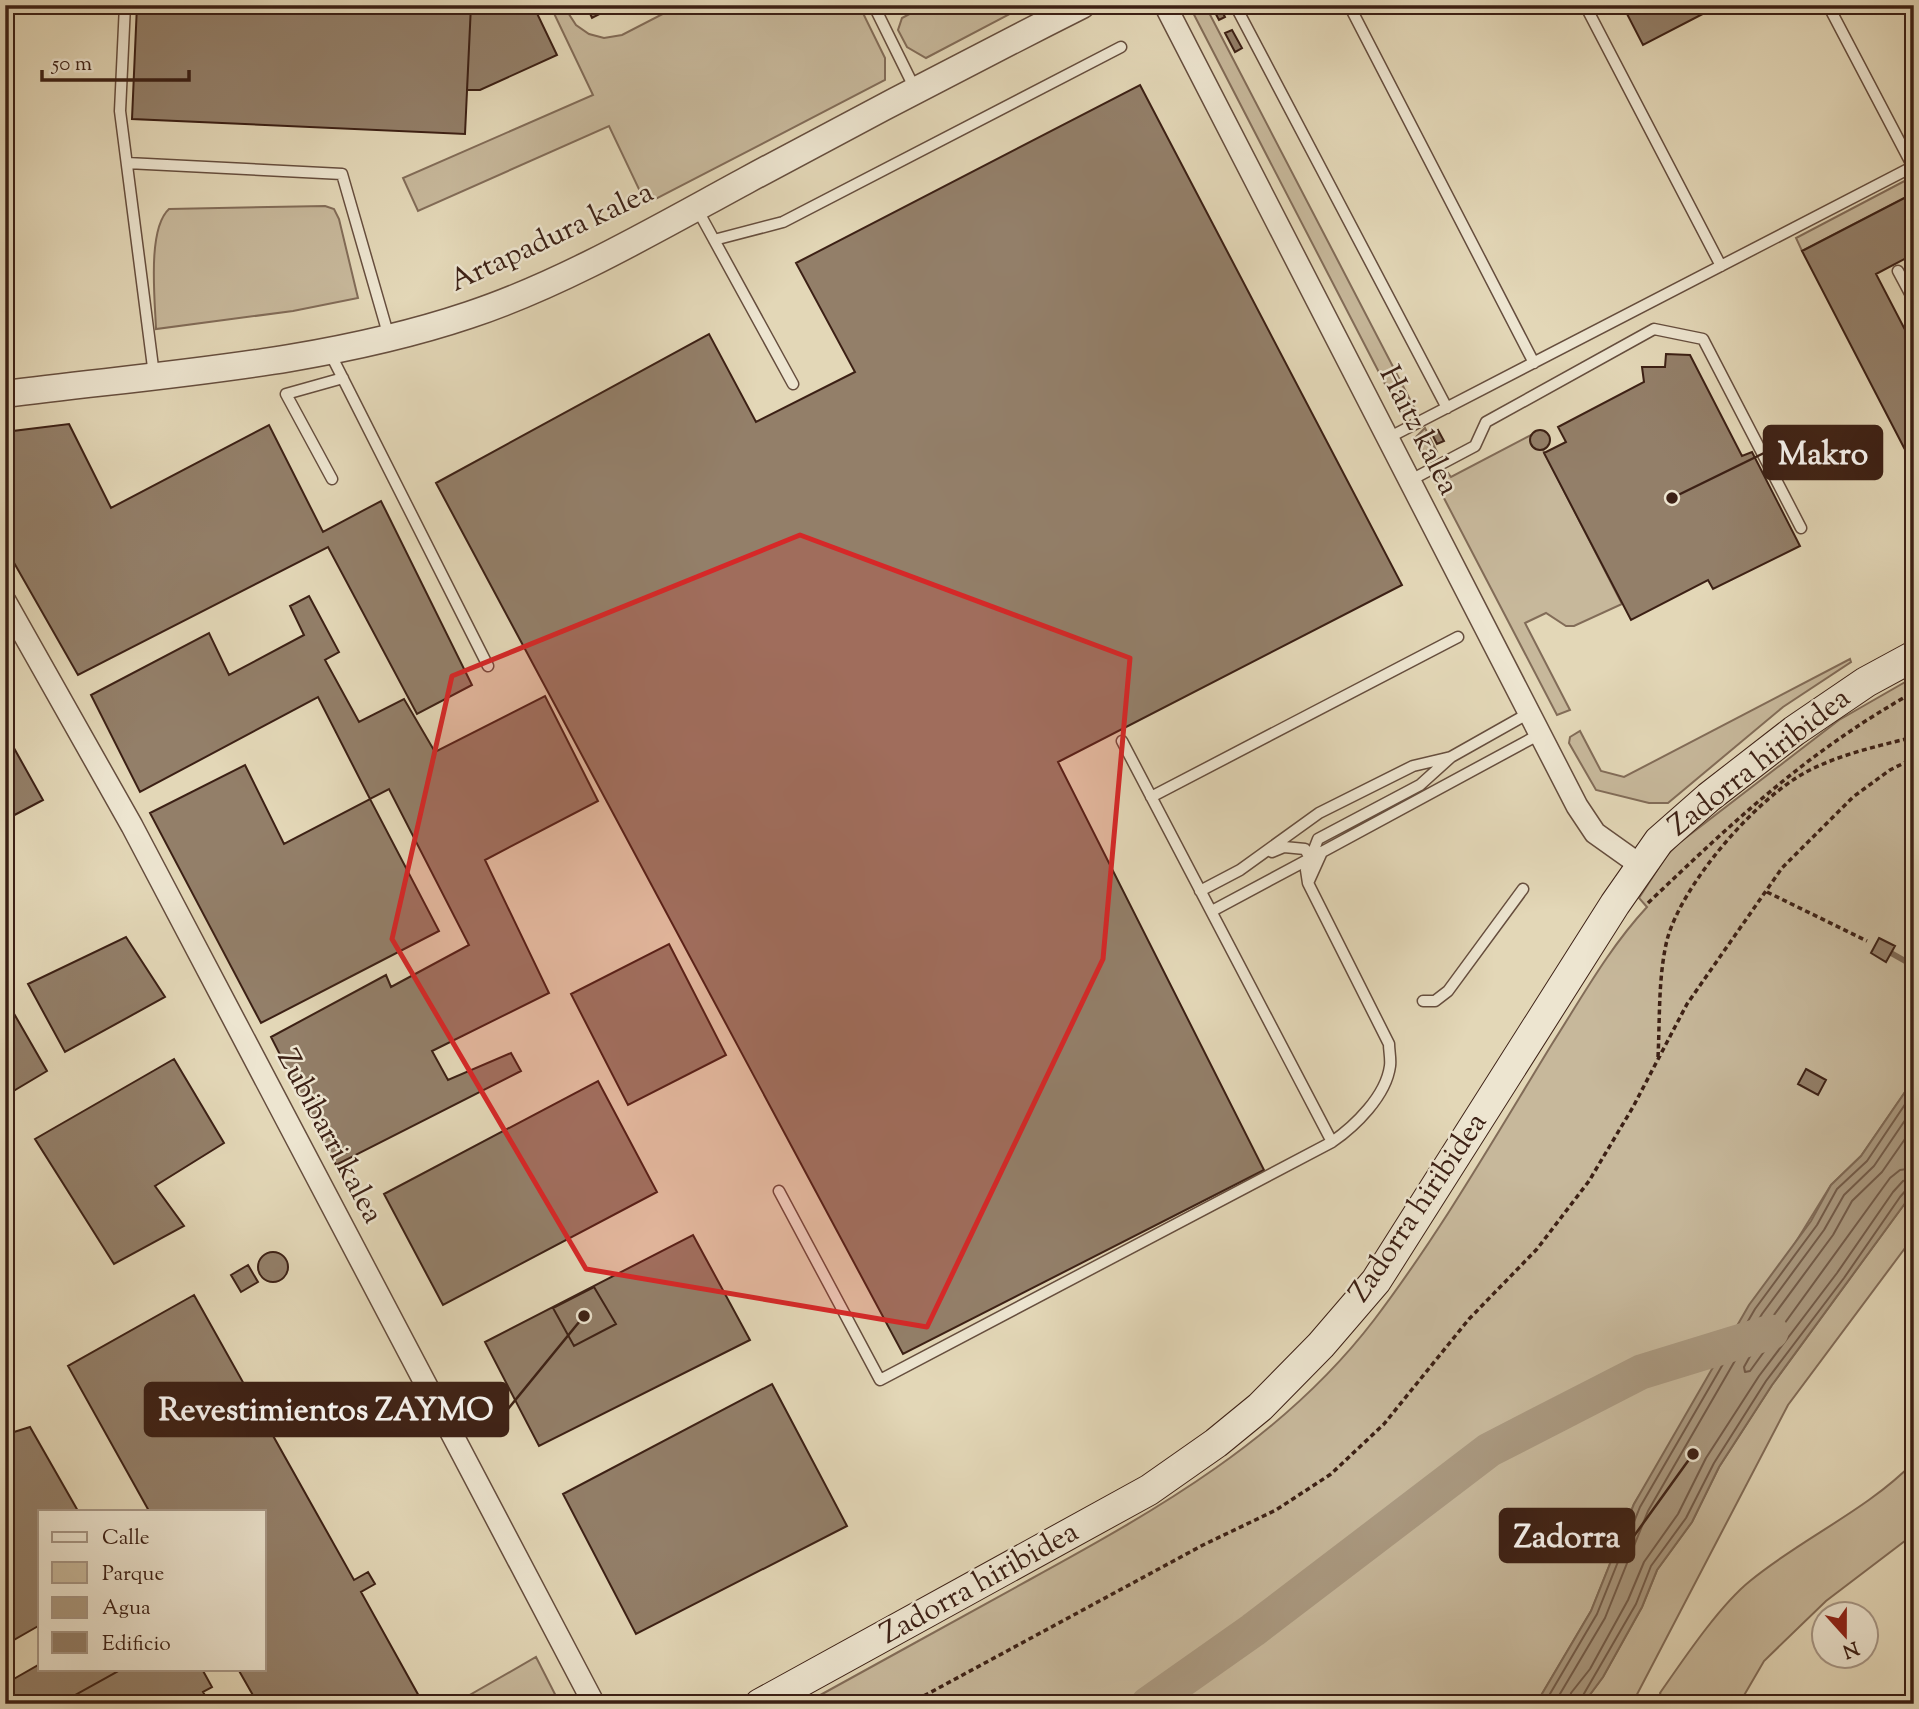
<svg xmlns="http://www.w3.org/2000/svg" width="1919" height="1709" font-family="'Sorts Mill Goudy',serif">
<rect width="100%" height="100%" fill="#e3d7b7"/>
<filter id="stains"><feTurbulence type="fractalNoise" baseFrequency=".00286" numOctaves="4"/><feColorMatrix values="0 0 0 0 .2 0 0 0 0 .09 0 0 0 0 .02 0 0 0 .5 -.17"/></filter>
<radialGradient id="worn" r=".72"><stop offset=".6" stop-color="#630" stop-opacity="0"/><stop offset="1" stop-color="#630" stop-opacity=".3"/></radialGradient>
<path fill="#c7b89b" stroke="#826c58" stroke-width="2" d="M550,5h13l13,20 13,9 15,4 18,-3 58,-30h179l26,53v22l-239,124 -37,-78 -191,85 -15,-33 190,-83z
M926,5l42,3 59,-3 -101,53 -19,-11 -9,-17 4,-12z
M1189,5h16l210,404 -15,4z
M1914,176v17l-112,58 -6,-13z
M325,206l9,3 5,10 19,79 -65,13 -137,18c-1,-29 -9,-100 13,-120z
M1425,428l12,24 -14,7 -9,-20z
M1531,435l1,11 11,4 79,154 -48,22h-8l-20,-13 -21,10 45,87 -13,5 -123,-236 14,-6 3,4z
M1850,659l1,3 -68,45 -115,96h-19l-53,-13 -27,-47 1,-6 10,-6 21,40 23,6z
M1914,677v402l-53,77 -30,29 -197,319 -43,107 -55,93h-732c75,-41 150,-83 225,-124 128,-70 255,-142 345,-260 66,-87 121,-183 178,-276 30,-47 57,-96 95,-137l-8,-9 28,-43 12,-12 160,-123z
M1914,1191v45l-126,169 -156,299h-49l20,-27 39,-70 15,-37 35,-48 27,-55 53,-82z
M1914,1462v72l-88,67 -62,60 -25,43h-74l-5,-11c23,-33 59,-87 90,-112 52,-43 116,-70 164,-119z
M536,1657l24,47h-106z"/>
<path fill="#aa9980" stroke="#7e6955" stroke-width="2" d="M1914,1079v112l-142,194 -53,82 -27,55 -35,48 -15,37 -39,70 -20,27h-47l55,-93 43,-107 115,-199 62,-84 20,-36 30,-29z"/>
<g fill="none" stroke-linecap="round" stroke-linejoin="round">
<path stroke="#735c4a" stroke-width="2" d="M1914,1126l-32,46 -30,29 -19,34 -62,84 -27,48 1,5 5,-1 140,-193 10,-8 14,-2
M1544,1704l53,-90 43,-107 115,-198 62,-84 20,-36 30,-28 47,-70
M1554,1704l51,-86 43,-107 114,-197 62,-84 20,-35 30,-29 40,-59
M1569,1704l2,-11 19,-24 38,-69 16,-38 34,-48 28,-56 53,-82 78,-103 56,-81 10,-11 11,-3
M1578,1704l58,-100 15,-38 35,-48 28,-55 52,-82 78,-103 56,-81 7,-8 7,-2"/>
<path stroke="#7e6955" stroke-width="6" d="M1891,953l23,13"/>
<path stroke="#aa9980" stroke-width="35" d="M1148,1704l105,-74 236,-180 152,-78 130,-40"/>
</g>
<path fill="#937f69" stroke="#3c2015" stroke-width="2" d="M137,5h334l-6,129 -333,-15z
M471,5h62l24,50 -77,35h-13z
M586,5h31l-25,13z
M1211,5h8l6,12 -6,3z
M1639,5h81l-77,40 -17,-33z
M1232,30l10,18 -7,4 -10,-19z
M1140,85l262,500 -344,177 206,408 -361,184 -467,-871 273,-149 47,88 99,-50 -59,-109z
M1914,193v61l-38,20 38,73v120l-112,-216z
M1666,354l24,1 52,101 10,-4 48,94 -87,43 -5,-9 -77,40 -87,-167 22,-11 -8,-15 86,-45 -2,-15h23z
M69,424l42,84 158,-83 54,107 58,-31 91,184 -55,29 -89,-167 -250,128 -73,-128v-115z
M1530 440a10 10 0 1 1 20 0a10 10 0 1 1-20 0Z
M1438,430l6,11 -7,3 -5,-10z
M309,596l30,56 -14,8 34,62 45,-23 31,53 110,-56 53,105 -113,59 64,133 -117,58 16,29 63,-27 10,18 -185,94 -65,-128 115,-62 5,12 78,-42 -80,-156 -19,10 -52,-102 -178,95 -49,-97 118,-62 20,42 75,-40 -14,-29z
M5,732l38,68 -38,20z
M245,765l39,79 86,-45 69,132 -178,92 -111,-210z
M126,937l39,60 -100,55 -37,-68z
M1879,938l16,8 -9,16 -15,-9z
M669,944l57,111 -98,50 -57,-111z
M5,998l42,73 -42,25z
M174,1059l50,84 -69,43 29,40 -70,38 -79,-125z
M1806,1069l20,11 -8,15 -20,-11z
M598,1081l59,111 -214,113 -59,-111z
M693,1235l57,105 -211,106 -54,-104z
M258 1267a15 15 0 1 1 30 0a15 15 0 1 1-30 0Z
M248,1265l10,17 -17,10 -10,-17z
M594,1287l22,37 -42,22 -21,-38z
M194,1295l160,285 14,-8 7,12 -14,8 59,106 -10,6h-152l-20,-35h26v-158h-115l-81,-145z
M772,1384l75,142 -211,108 -73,-140z
M5,1411l9,21 16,-5 48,84h-38v114l-35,20z
M40,1664v5h82l-63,35h-54v-20z
M122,1669h80l10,18 -9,5 7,12h-151z"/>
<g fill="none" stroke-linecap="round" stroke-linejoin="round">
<g stroke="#664e3e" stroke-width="13">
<path id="service" d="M125,5l-5,106 34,264
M878,5l-1,7 38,77
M1235,5l212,403
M1349,5l185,358
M1585,5l136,261
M1828,5l85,162
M127,163l215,11 47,163
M696,207l97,177
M714,240l69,-18 338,-175
M1898,271l16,30
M329,351l159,315
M1388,438l526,-272
M332,479l-46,-85 57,-16
M1409,481l66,-35 11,-24 168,-93 49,10 98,189
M1122,741l210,401
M1451,757l-31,28 -102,54 -12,31 2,13 14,-31 218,-118
M1151,797l307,-160
M1272,852l12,-5 21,2 6,11
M1200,891l40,-21 79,-57 94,-47 38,-9 78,-44
M1212,911l99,-53
M1423,1001h12l13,-10 75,-102
M779,1191l101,189 452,-238c23,-16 54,-46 58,-76 1,-7 -1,-15 -1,-22l-81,-161"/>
</g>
<g stroke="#664e3e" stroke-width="24">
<path id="minor" d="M1165,5l412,801 18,27 45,32
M5,601l127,225 462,878"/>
</g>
<g stroke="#664e3e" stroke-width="29">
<path id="tertiary" d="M5,394c155,-20 315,-29 464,-79 94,-31 191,-88 278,-135 111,-60 222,-118 335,-175"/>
</g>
<g stroke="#3c2015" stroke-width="32">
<path id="secondary" d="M760,1704l389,-214 67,-47 44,-36 61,-62 55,-64 239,-377 44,-63 50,-44 85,-66 72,-49 48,-26"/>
</g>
<path stroke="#3c2015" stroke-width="3.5" stroke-dasharray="5 3.5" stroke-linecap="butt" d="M1767,892l100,49
M1648,903c87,-83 160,-152 266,-211
M1658,1057c2,-39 0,-79 9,-117 15,-56 89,-142 141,-169 33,-17 70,-25 106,-34
M901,1704l10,-3
M909,1704l294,-159 73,-35 55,-36 53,-50 85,-105 68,-70 52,-68 44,-74 54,-103 95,-136 71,-71 37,-27 24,-12"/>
<use href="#service" stroke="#ede5d0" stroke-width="10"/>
<use href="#minor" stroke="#ede5d0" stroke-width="21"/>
<use href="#tertiary" stroke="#ede5d0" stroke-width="26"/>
<use href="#secondary" stroke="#ede5d0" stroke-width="30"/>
</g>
<path fill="#d62828" fill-opacity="0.2" stroke="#d62828" stroke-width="5" stroke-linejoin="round" d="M800,535l330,123 -27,301 -176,368 -341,-58 -194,-330 60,-263z"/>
<g text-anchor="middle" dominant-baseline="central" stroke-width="5" stroke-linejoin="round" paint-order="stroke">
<g font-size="30" fill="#3c2015" stroke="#ede5d0">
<text transform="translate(552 238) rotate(-25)">Artapadura kalea</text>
<text transform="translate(1418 431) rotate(63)">Haitz kalea</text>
<text transform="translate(1760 763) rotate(-38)">Zadorra hiribidea</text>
<text transform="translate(329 1137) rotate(62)">Zubibarri kalea</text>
<text transform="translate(1419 1208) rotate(-56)">Zadorra hiribidea</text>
<text transform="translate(980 1584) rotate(-29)">Zadorra hiribidea</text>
</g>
</g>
<path fill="none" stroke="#3c2015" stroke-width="2.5" d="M1672 498L1764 453M584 1316L508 1409M1693 1454L1634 1536"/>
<g fill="#3c2015" stroke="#ede5d0" stroke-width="2.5">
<circle cx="1672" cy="498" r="7"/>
<circle cx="584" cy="1316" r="7"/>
<circle cx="1693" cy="1454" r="7"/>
</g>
<g fill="#3c2015" stroke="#3c2015" stroke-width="2.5">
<rect x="1764" y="426" width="118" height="53" rx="7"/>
<rect x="145" y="1383" width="363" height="53" rx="7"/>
<rect x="1500" y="1509" width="134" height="53" rx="7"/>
</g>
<g font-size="32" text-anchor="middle" font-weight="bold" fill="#fff">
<text x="1823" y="464">Makro</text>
<text x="326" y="1420">Revestimientos ZAYMO</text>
<text x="1567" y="1547">Zadorra</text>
</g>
<rect width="1919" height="1709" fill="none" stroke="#e3d7b7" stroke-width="28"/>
<rect x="7" y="7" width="1905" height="1695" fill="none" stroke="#3c2015" stroke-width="3.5"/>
<rect x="14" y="14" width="1891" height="1681" fill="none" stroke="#3c2015" stroke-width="2"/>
<rect x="38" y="1510" width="228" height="161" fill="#ede5d0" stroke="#a69685" stroke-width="2"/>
<rect x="52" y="1532" width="35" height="10" fill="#ede5d0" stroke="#a69685" stroke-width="2"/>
<text x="102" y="1544" font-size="21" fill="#3c2015">Calle</text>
<rect x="52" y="1562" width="35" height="21" fill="#c7b89b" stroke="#a69685" stroke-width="2"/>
<text x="102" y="1580" font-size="21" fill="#3c2015">Parque</text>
<rect x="52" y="1597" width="35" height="21" fill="#aa9980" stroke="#a69685" stroke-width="2"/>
<text x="102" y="1614" font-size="21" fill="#3c2015">Agua</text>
<rect x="52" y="1632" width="35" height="21" fill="#937f69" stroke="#a69685" stroke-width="2"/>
<text x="102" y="1650" font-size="21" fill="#3c2015">Edificio</text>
<g transform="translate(1845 1635) rotate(159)"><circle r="33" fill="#ede5d0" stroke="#a69685" stroke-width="2"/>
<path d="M0-5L12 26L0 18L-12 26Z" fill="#8f2418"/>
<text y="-10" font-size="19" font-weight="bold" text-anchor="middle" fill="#3c2015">N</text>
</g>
<path d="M42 70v10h147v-10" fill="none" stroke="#3c2015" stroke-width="3.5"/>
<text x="52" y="70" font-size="21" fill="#3c2015" stroke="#ede5d0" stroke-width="5" paint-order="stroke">50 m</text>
<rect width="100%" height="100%" filter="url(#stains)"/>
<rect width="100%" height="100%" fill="url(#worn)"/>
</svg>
